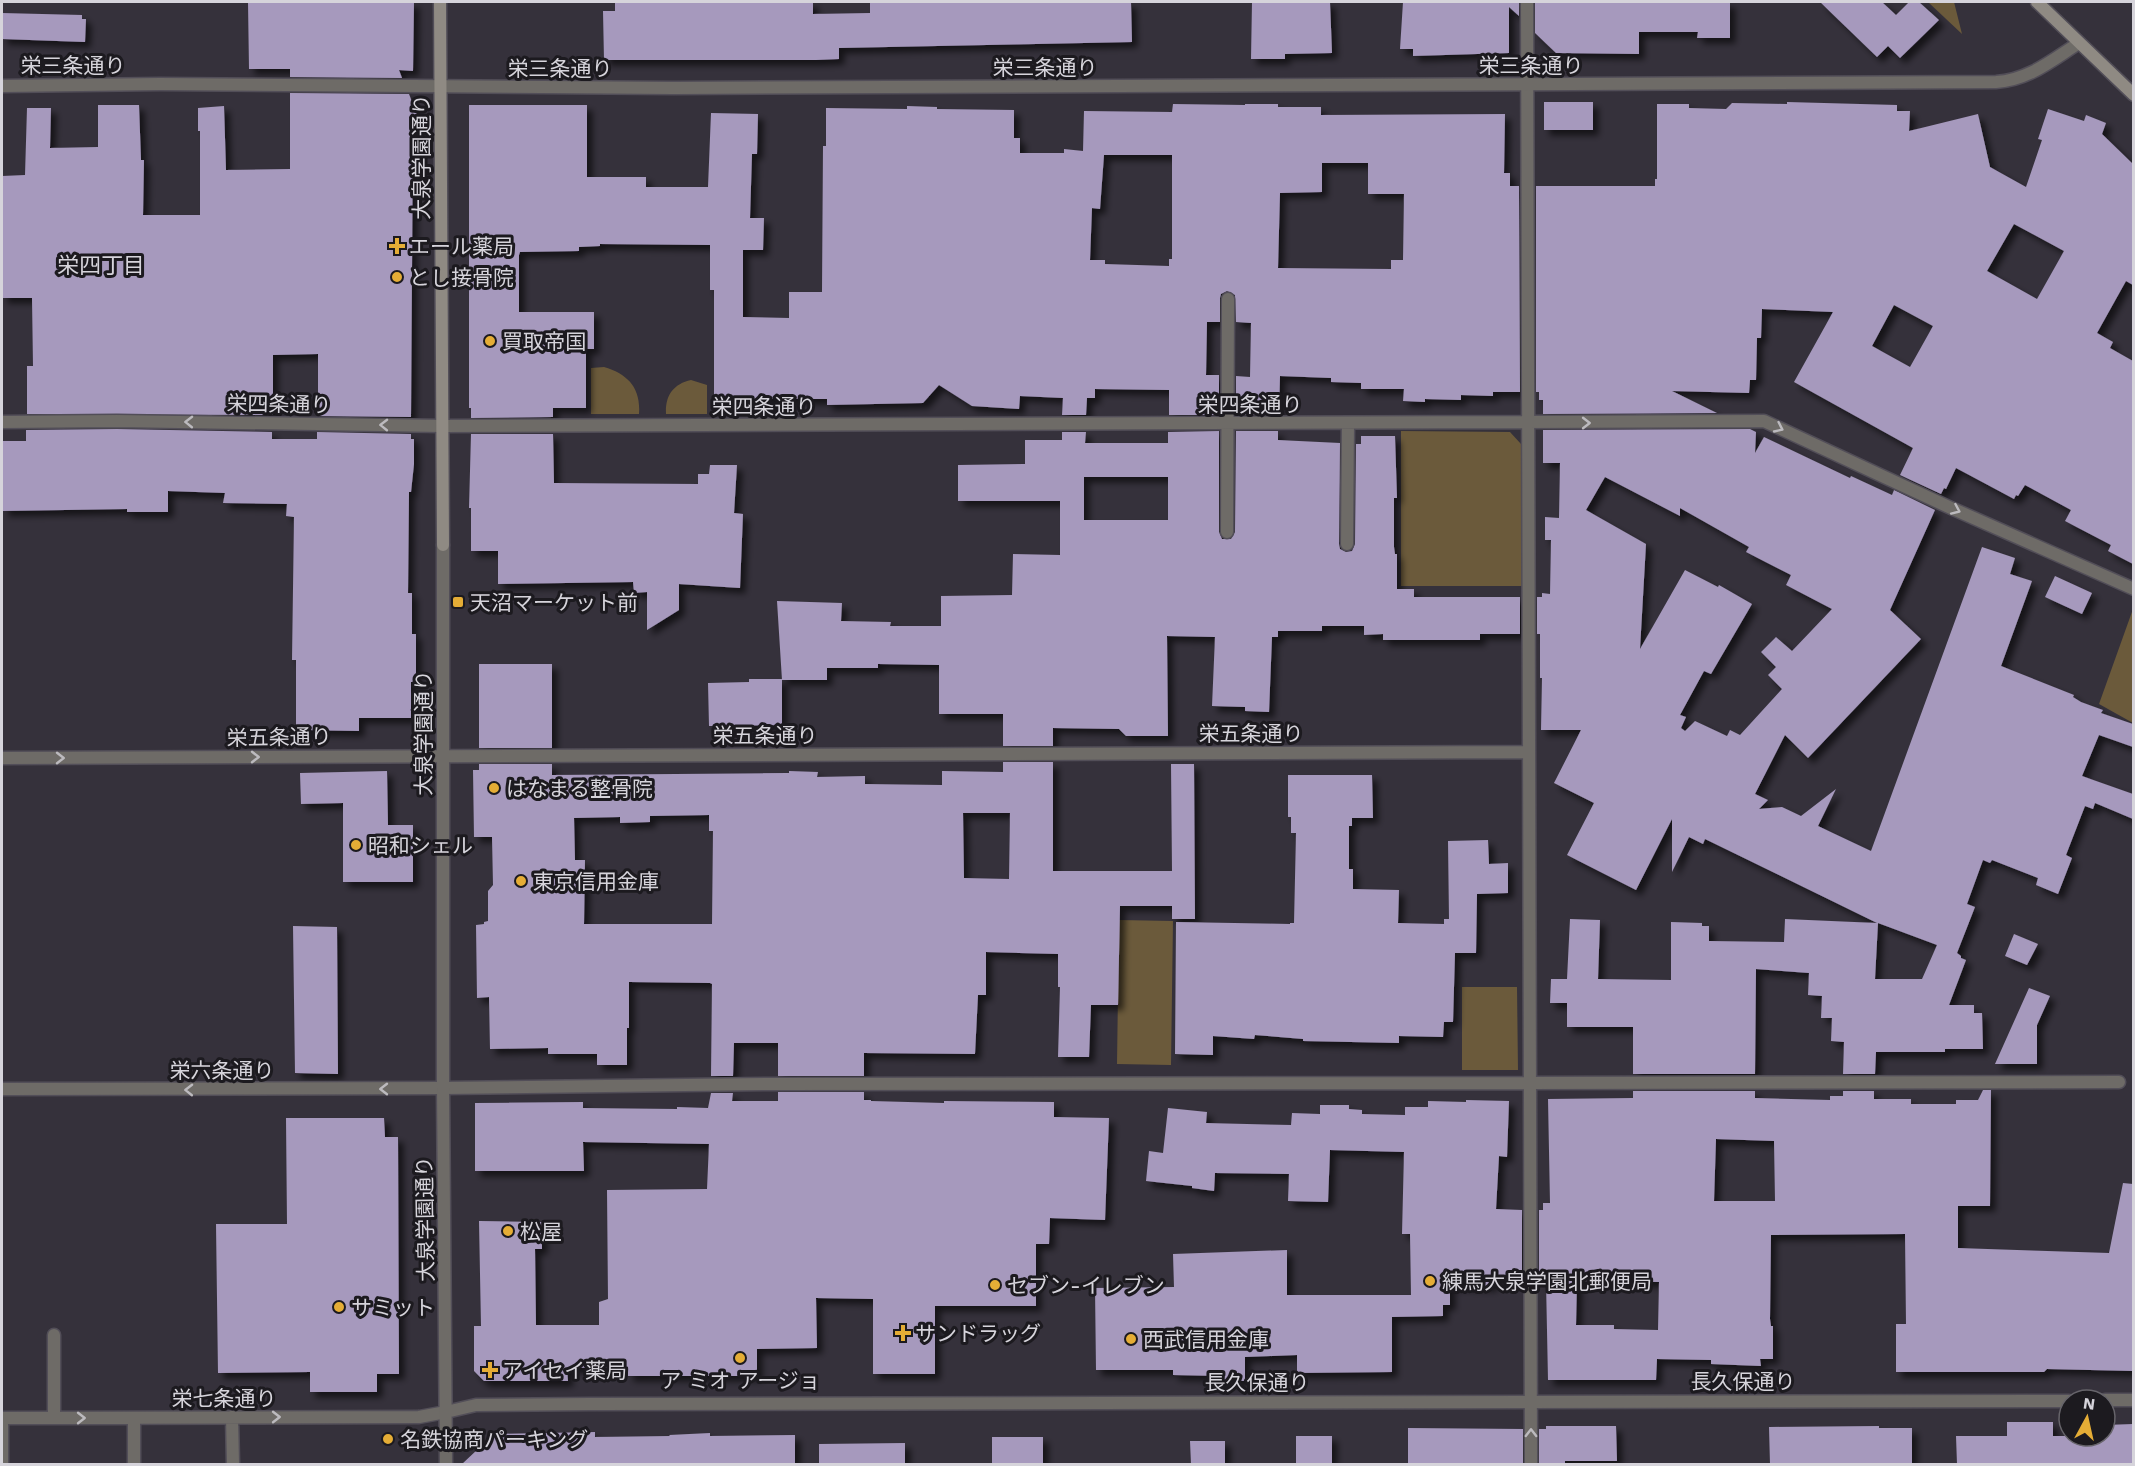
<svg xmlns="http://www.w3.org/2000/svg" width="2135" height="1466" font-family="'Work Sans','Noto Sans JP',sans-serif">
<defs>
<filter id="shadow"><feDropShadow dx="5.5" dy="5.5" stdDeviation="3" flood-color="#0009"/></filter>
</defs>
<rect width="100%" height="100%" fill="#35313b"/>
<path fill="#6b5a3b" d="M1928,2h26l8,32z
M604,367c24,7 37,21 35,47h-48v-46z
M691,380l16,5v29h-41c-1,-18 7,-30 25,-34z
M1401,431l109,1 11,12 3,142h-123z
M2133,609l1,114h-1l-34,-19z
M1119,920l54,1 -2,144 -54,-1z
M1462,987h55l1,83h-56z"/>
<path fill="#a699bd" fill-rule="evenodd" filter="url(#shadow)" d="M248,2h166l-1,69 -14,-1 3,8 -112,-1v-8h-41z
M615,2h198v12l57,-1v-11h261l1,40 -293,6v11l-23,1h-212l-1,-49h12z
M1252,2h78l2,51 -47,1v5h-34z
M1403,2h116v14l-10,-9v46l-96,3v-7h-13z
M1535,2h195v36h-33l1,-6h-59v22l-83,-1 -21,-20z
M1820,2h62l14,13 13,-13h10l20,18 -39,38 -12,-12 -11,11z
M2,13l80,2v4h4l-1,23 -83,-3z
M290,93l119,1 11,29h-7l-2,294 -93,-1v-62l-45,1v60l-246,-1v-48h6l-1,-68h-30v-122l23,-1 2,-67h24l-1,40 48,-1v-42h41l2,55h3l-1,55h57v-84h-2v-23l26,-2 2,64 64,-1z
M1544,102h49v28h-49z
M1787,102l110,3v6h13l-1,20 69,-17 12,53 36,20 16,-47 -4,-1 10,-30 36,12 2,-6 20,8 -4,11 31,30v121l-7,-4 -29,52 16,9 -3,6 23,13v203l-25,-13 3,-6 -46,-24 6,-11 -46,-25 -7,11 -2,-1 -2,4 -58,-31 -10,21 -2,-1 -3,6 -41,-19 13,-27 -119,-66 39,-70 -71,-3 -1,29h-4l-1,42h-6l-1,13 -77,-2 45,22 -174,1v-14h-4v-8h-3v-206h119v-7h2v-75h32v4l37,1 6,-6 55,1zM2014,224l50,27 -27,48 -50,-28zM1894,305l39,21 -23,41 -38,-21z
M1173,104l72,1v-1h33v3h43v8l184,-1 -1,59h6v13h9l1,206h-27v4l-32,-1v5l-36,-1v3l-22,-1 1,-12h-43v-6l-30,-1v-4l-51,-2 -1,39h-43v-39l14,1 1,-54 -15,-1 -1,-27 -8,-4 -6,3 -1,4v24h-13l-1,53h13v40h-50v-25l-74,-1v9h-8l-1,17h-24l1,-17 -43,-2 -1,13 -47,-3 -33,-21 -16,18 -96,2v-6h-113v-109h-4v-45l-110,-1v2l-21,1v4l-59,1 -1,3v57h75v37h-8v59h-33v9l-82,1v-10h-2v-303h118v72h59v10h62l3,-74 47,1 -1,40h-5l-2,64h14l-1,32h-20v67l46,1v-26h33l1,-146h3v-38l81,1v-3l30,1v2l77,1v28h6v15h44v-4l19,2 1,-40 88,1zM1104,155h68v104h-3v7l-64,-2v-4h-15l2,-52 8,1zM1322,163h46v31h36l-1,66h-12v9l-113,-1 2,-75 42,-1z
M117,429l155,3v7h45v-7l94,2v5h3v25l-3,28h-2l-1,101h4v41h4v48h-5v36h-52v13l-63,-1v-70h-4l2,-143 -8,-1 1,-12 -64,-1 2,-10 -57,-2v21h-41v-3l-124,2v-70h23v-11z
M1750,429l6,3 -1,21 9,-16 86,41 1,-2 41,19 2,-5 41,20 -45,100 31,29 -113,119 -23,-23 -30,59 13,6 -9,9 23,-2 19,9 35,-27 -18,37 53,25 111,-304 33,11 -5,16 22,7 -31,85 73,29 -1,2 8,5 22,8 -2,3 32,11v23l-34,-12 -17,41 51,18v25l-38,-16 -2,6 -8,-3 -19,49 6,3 -14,36 -22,-9 2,-7 -46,-18 -2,3 -7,-3 -16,44 8,3 -18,46 4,3v2l5,2 -17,45h25v8h8l1,36h-38v3h-69l-1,22h-32l1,-32 -13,-1 1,-23h-11l1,-22 -14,-1 1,-22 -53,-4 -1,105h-122v-47h-66v-24h-17l1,-24h16l3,-60 30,1 -2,59 73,1v-58l31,1v3h7v15l75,1 1,-23 92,4 -172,-84 -2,5 -14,-7 -17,35v-53l-36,71 -69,-35 27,-52 -40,-20 27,-53h-40l1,-52h-2v-44h-3v-37h5v-4l8,1 1,-54h-6v-23l14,1 1,-55h-17v-33zM1605,477l75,39v-8l69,39 -3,5 45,23 -5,10 46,24 -40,42 -16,-14 -15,15 15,15 -8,8 14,14 -42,46 -10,-5 -3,6 -32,-15 -10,10 -4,-3 5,-11 -6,-2 24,-44 7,3 41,-70 -33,-19 -1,2 -33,-17 -45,79 6,-105 -60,-34zM1878,923l59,22 -15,34h-47z
M1219,431v101l3,7h9l4,-7 1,-101h42v9l62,3 -1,101 1,5 6,3 6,-1 3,-7 1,-100h5v-8h34l2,62h-3v49l1,7h2v35h17v8h106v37h-40v6h-97v-6l-19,1v-9h-42v5h-44v6h-6l-3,75 -24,-1v-4l-33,-1 3,-69 -48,-1 1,100h-42l-7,-7 -66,-1v18h-50v-32h-64v-49l-61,-1v4h-51v12h-45l-5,-79 65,2 -1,18 50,1 -1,4h51v-30l71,-1 1,-41 47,1v-54h-102v-36l67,-1v-24h37v-8h24l-1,11h83v-11zM1084,477h84v43h-84z
M471,434h82l1,49 144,1v-10h11l1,-9h27l-3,48 9,1 -3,74 -61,-4v26l-32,20v-38l-13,1 -1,-11 -135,2v-33h-27v-43h-2z
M2055,576l37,17 -10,21 -37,-17z
M479,664h73v84h-73z
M749,679h33v46l-73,1 -1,-43 41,-1z
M1003,762h50v109h119l-1,-107h23l1,155h-23v-13h-52l-2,99h-27l-2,52h-31l2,-70h-2v-33l-72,-2v43h-8l-3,59 -111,-1v23h-86v-33h-44l-1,33h-22l1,-92 -2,-1 -81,-1v46h-2v37h-30v-11h-49v-6l-58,1 -1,-52 -12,1 -1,-73 8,-1v-2l4,-1v-30l5,-6 -1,-48h-18l-1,-67h6v-6h73v11l237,-2v-2l29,1 -1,5 48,-1v8l77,1v-14l61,1zM963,813h47l-1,66 -45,-1zM709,815v16h4l-1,93h-128l1,-64h-10l-1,-42 46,-1v6l30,-1v-6z
M387,771l1,54h25v57h-70v-79l-42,1 -1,-31z
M1288,775h84l1,43h-21v8h-3v43h4v20l46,1 -1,33 46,1v-5h5l-1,-78 40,-1 1,24 19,-1v30l-31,1 -1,59h-21l-2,69h-9l-1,15 -44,-1v7l-96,-2v-2l-48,-4 -1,4 -41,-3v19l-38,-1 1,-132 114,2v-1h4l2,-90h-5v-16h-3z
M293,926l44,1 1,147 -43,-1z
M2014,934l24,10 -11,21 -22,-9z
M2029,988l21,8 -13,29v39h-42z
M1983,1090h8l-1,116h-32v42l151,5 14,-70 10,1v187l-86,-2 -3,3h-148v-48h10l-1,-90 -134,1 -1,84 1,7h2v33h-13l1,7 -50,-2v-4l-54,-1 -1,21h-108l-2,-99h-7v-71h4v-7h7l-2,-104 85,-1v-7h122v7l75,2v-4h13v-5h31v8h37v5h45v-4h22zM1716,1139l58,2 1,60h-61zM1577,1281l82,1 -1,48 -44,-1v-4h-38z
M778,1092h86v8h7v1l73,2v-2l110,1v15l55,1 -4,102 -55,-2 -1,26h-13v62h-101v68h-62v-75l-57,-1 1,50 -60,1v27h-129v-9l-61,1 1,13h-84l-10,-10v-45h7l-2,-105 63,1v27h-7l1,76h63v-23l9,-3 -1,-109 100,-1 2,-45 -126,-2 1,29h-109v-68l108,-1v6l94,1v-2l31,1 3,-15h22l-1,8h46z
M1466,1100l43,1 -2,56 -8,-1 -3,53 26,1v70l-29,-1 -1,7 -42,-1v20h-7v11l-51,1v55l-95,1v-18l-52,2v24h-25v-5l-47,-1v-5h-77l-1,-82 79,-1 -1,-33 114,-4v45h124l-1,-61h-8l2,-82 -74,-2 -2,52 -40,-1 1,-27 -74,-1 -1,18 -22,-3v-2l-46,-5 3,-30 14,2 5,-45 39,4 -1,11 85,2 1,-12 28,1v-9h29v4l13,1v4l43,1v-8h23v-6l38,1z
M286,1118h98l1,19h13l1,237h-22v18h-67v-20l-92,1 -2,-149h71z
M2007,1422h46v14h52v-11l28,-1v40h-176l-1,-28h51z
M1546,1426h70l1,35h-52v3h-26v-35h7z
M1879,1426v2h33v36h-142l-1,-37z
M1408,1428l115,1v35h-115z
M595,1432v5l75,-1 -1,-1 41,-2v3l85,-1v29h-333l32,-30z
M1296,1436h36v28h-36z
M992,1437h51v27h-51z
M1190,1441h35v23h-34z
M905,1443v21h-86v-20z"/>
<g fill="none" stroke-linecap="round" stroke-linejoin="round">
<g stroke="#524e58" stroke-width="15">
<path id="minor" d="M1527,2l4,1462
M2,422l115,-1 325,5 1322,-5 187,87 183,81
M1227,532l1,-233
M1347,544l1,-121
M2,758l1527,-6
M2,1089l441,-1 326,-4 1350,-2
M54,1335v83
M232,1417l1,47
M2,1418l417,-1 27,-5
M2,1418v46
M134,1464v-46"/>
</g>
<g stroke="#524e58" stroke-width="15">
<path id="tertiary" d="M2,86l158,-2 514,4 1322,-6c33,-2 56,-22 83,-39
M443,545v543l3,376
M2105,1400h29
M446,1412l30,-7 114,-1 1479,-3"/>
</g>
<g stroke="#524e58" stroke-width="15">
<path id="secondary" d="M440,2l3,543
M2037,2l97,93"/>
</g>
<use href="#minor" stroke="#6e6b67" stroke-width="12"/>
<use href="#tertiary" stroke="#6e6b67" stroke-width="12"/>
<use href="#secondary" stroke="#8f8a83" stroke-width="12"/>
</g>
<defs><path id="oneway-chevron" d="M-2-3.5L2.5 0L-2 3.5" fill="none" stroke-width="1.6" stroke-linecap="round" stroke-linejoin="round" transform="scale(1.5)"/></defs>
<g stroke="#bcbabe">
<use href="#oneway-chevron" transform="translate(189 422) rotate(-179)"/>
<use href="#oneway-chevron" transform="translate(1586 423)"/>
<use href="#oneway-chevron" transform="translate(384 425) rotate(-179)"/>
<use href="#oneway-chevron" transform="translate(1779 428) rotate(25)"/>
<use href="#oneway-chevron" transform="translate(1956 510) rotate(24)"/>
<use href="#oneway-chevron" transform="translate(255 757)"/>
<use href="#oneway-chevron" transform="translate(60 758)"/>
<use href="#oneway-chevron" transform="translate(384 1089) rotate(180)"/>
<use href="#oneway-chevron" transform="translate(189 1090) rotate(-179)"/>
<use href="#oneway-chevron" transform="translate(276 1417)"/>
<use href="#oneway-chevron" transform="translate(81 1418)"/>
<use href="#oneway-chevron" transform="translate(1531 1433) rotate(-90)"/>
</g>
<g fill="#e5ad36" stroke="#1c1a1f" stroke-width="2">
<path d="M394 237h6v6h6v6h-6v6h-6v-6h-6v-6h6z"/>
<circle cx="397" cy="277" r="6"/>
<circle cx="490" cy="341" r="6"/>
<rect x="452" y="596" width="12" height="12" rx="3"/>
<circle cx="494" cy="788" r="6"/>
<circle cx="356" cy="845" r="6"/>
<circle cx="521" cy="881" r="6"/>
<circle cx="508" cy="1231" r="6"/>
<circle cx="1430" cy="1281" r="6"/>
<circle cx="995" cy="1285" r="6"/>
<circle cx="339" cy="1307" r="6"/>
<path d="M900 1324h6v6h6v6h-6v6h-6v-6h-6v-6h6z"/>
<circle cx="1131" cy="1339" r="6"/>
<circle cx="740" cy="1358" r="6"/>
<path d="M487 1361h6v6h6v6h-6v6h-6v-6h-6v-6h6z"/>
<circle cx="388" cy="1439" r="6"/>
</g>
<g text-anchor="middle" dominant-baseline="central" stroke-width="6" stroke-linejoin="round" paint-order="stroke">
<g font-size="21" fill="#d6d4db" stroke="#1c1a1f">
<text x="73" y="65">栄三条通り</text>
<text x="1531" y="65">栄三条通り</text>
<text x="1045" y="67">栄三条通り</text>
<text x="560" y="68">栄三条通り</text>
<text transform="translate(421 157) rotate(-90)">大泉学園通り</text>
<text transform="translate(279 404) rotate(1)">栄四条通り</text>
<text x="1250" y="404">栄四条通り</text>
<text x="764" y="406">栄四条通り</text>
<text transform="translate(423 733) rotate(-90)">大泉学園通り</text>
<text x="1251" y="733">栄五条通り</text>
<text x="765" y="735">栄五条通り</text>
<text transform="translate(279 737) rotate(-1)">栄五条通り</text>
<text x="222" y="1070">栄六条通り</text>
<text transform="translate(425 1219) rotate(-91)">大泉学園通り</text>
<text x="1743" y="1381">長久保通り</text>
<text x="1257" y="1382">長久保通り</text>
<text x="224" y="1398">栄七条通り</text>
</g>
<g font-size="21" fill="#d6d4db" stroke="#1c1a1f" text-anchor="start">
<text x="409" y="246">エール薬局</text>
<text x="409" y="277">とし接骨院</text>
<text x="502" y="341">買取帝国</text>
<text x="470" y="602">天沼マーケット前</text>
<text x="506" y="788">はなまる整骨院</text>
<text x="368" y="845">昭和シェル</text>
<text x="533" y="881">東京信用金庫</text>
<text x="520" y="1231">松屋</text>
<text x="1442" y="1281">練馬大泉学園北郵便局</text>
<text x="1007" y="1285">セブン-イレブン</text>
<text x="351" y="1307">サミット</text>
<text x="915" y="1333">サンドラッグ</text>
<text x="1143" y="1339">西武信用金庫</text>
<text x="502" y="1370">アイセイ薬局</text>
<text x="740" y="1380" text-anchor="middle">ア ミオ アージョ</text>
<text x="400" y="1439">名鉄協商パーキング</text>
</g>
<g font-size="22" fill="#d6d4db" stroke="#1c1a1f">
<text x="101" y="265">栄四丁目</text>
</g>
</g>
<rect width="2135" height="1466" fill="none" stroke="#d6d4db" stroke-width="6"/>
<g transform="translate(2087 1418) rotate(8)"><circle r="28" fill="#1c1a1f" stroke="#66646a" stroke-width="1.5"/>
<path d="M0-4.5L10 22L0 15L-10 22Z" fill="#e5ad36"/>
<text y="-9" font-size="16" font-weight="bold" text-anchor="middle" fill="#d6d4db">N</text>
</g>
</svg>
